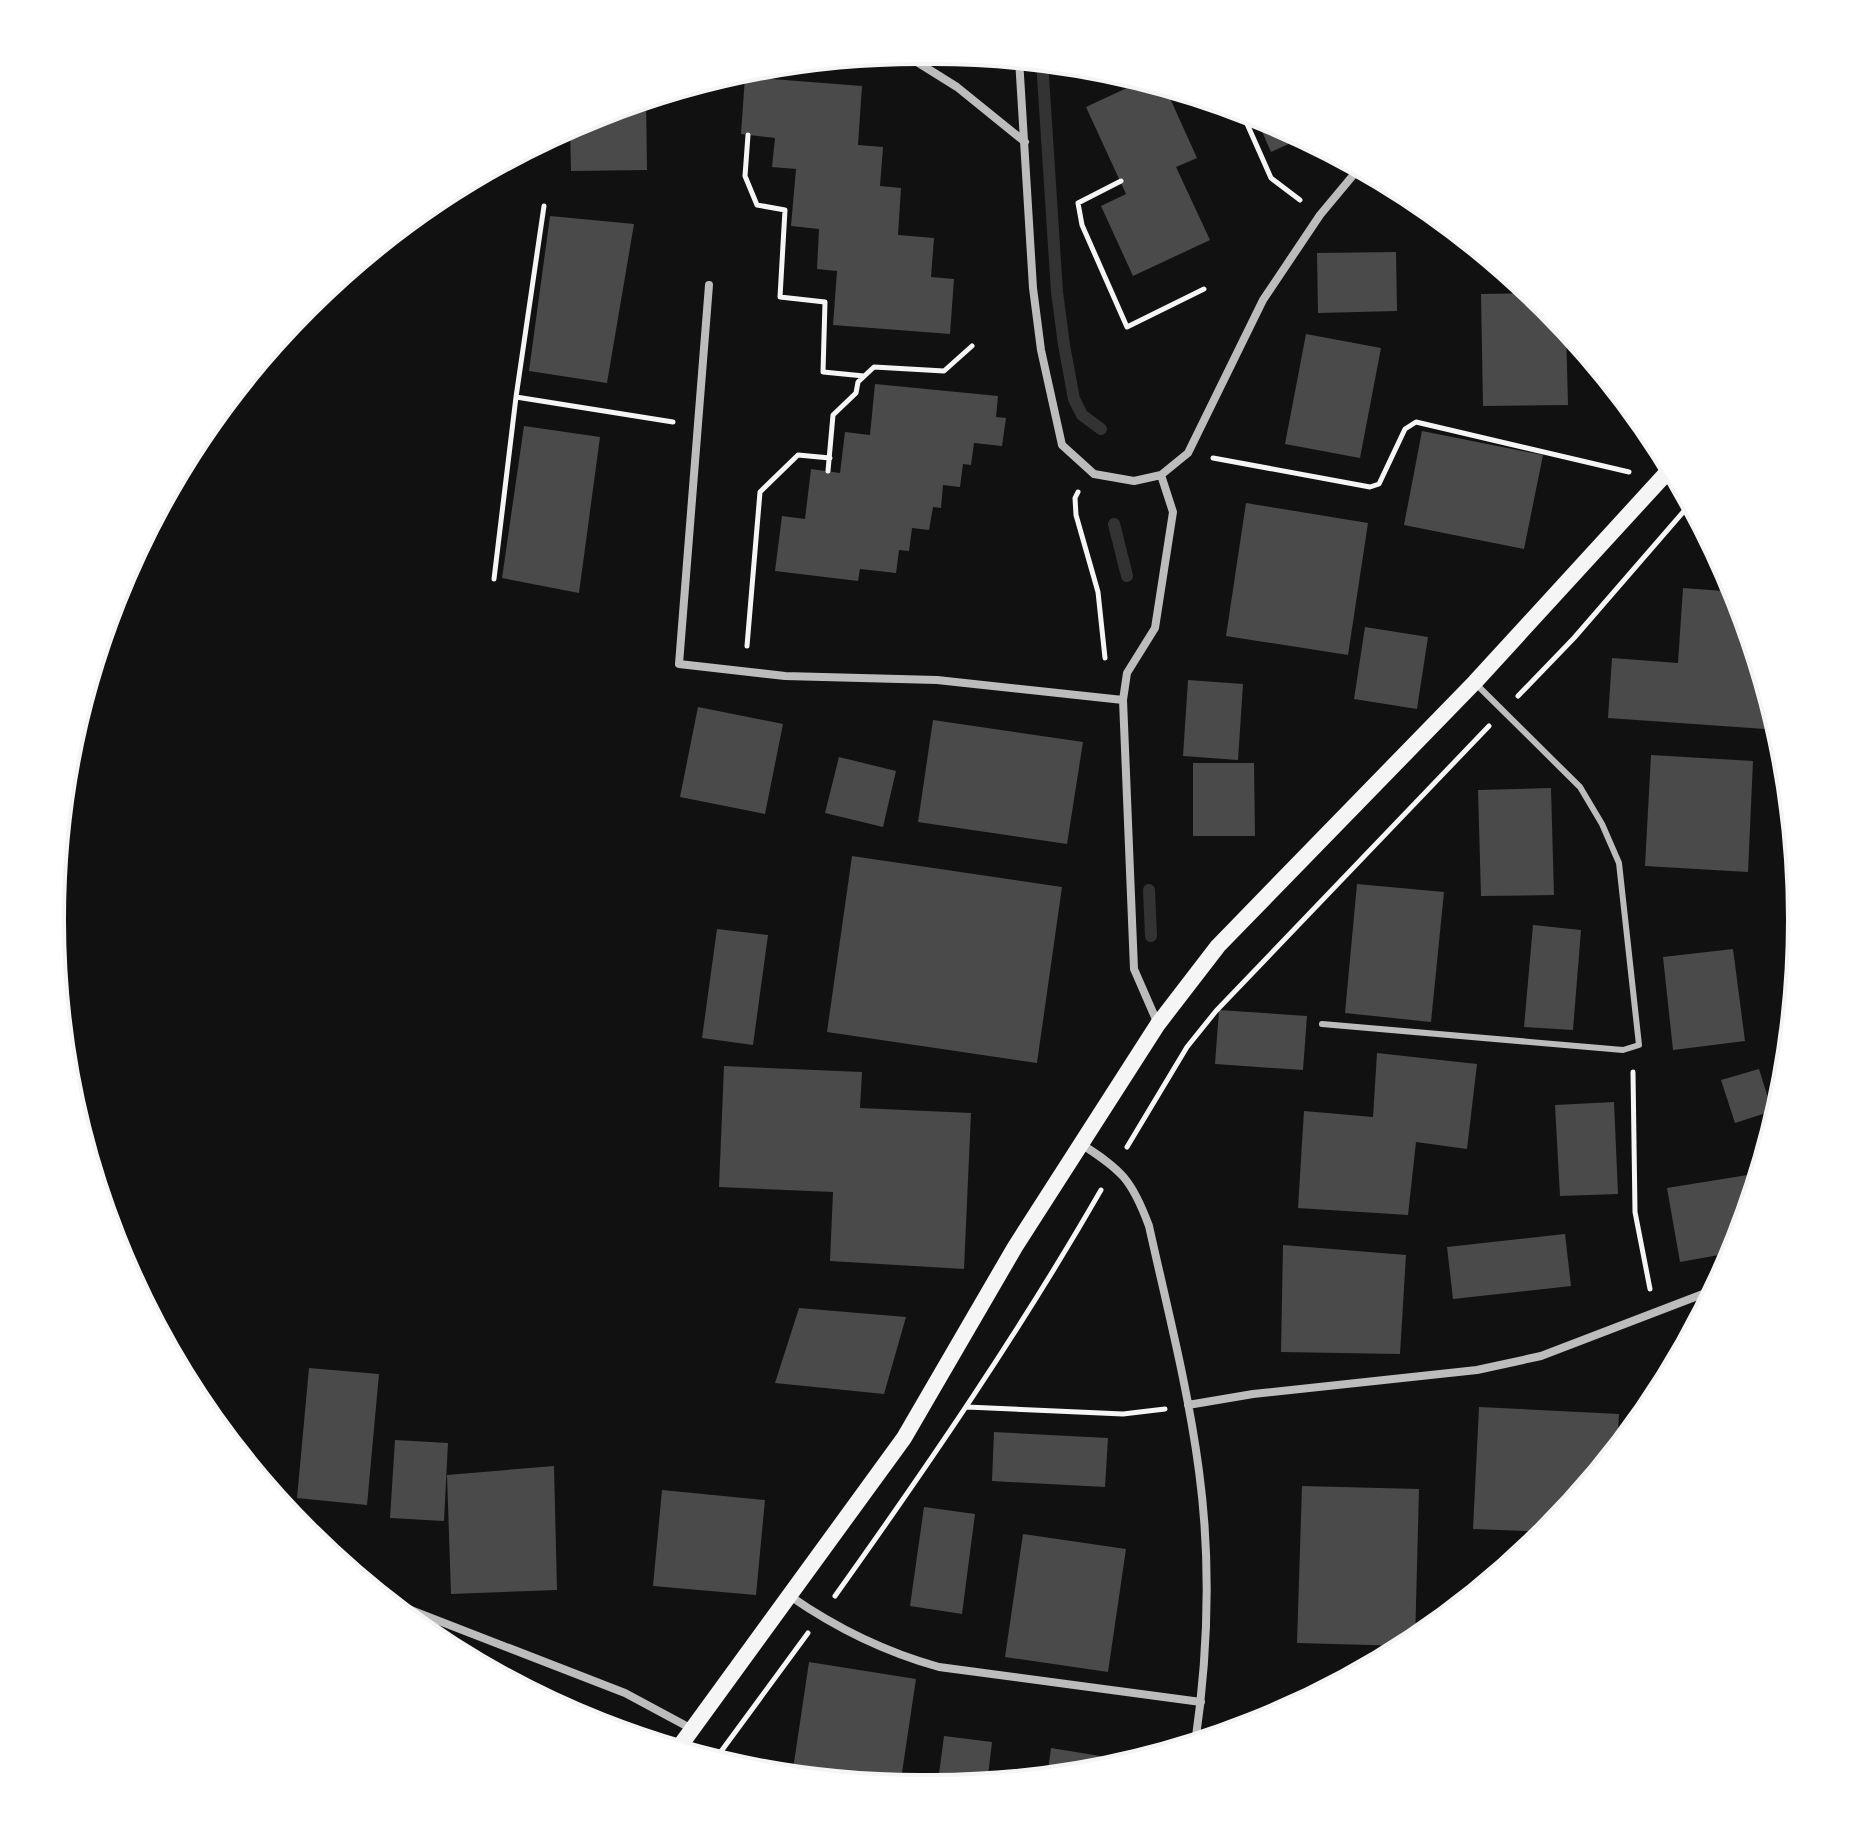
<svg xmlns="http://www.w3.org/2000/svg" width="1852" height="1839" font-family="'Varela Round',sans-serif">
<rect width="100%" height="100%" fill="#111"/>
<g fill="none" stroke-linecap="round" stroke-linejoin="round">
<path stroke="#333" stroke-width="12" d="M1042,61l15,231 7,53 10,54 8,16 19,14
M1114,524l13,52
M1149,890l2,46"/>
</g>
<path fill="#4a4a4a" d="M745,77l117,9 -4,59 25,2 -3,39 21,2 -3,47 36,3 -3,39 23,2 -4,55 -117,-9 4,-54 -20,-2 2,-40 -28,-3 5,-57 -24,-2 3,-29 -34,-4z
M1144,80l20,5 33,73 -21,9 34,73 -77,36 -32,-70 25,-12 -40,-87z
M646,98l1,72 -76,1 -1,-46 16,-9z
M1254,113l11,3 39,21 -33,15z
M550,216l84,8 -27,159 -78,-12z
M1396,252l1,59 -79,2 -1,-60z
M1533,293l14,11 19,24 2,77 -85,1 -2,-112z
M1306,334l75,14 -21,110 -75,-14z
M875,384l123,12 -2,21 10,1 -4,28 -28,-3 -3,22 -8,-1 -3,23 -17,-2 -2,23 -8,-1 -4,23 -17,-2 -3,23 -10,-1 -3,23 -36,-4 -2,12 -83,-10 7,-55 23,3 6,-50 29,4 5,-41 25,3z
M524,426l76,11 -21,156 -77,-15z
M1422,431l121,24 -19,94 -120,-24z
M1246,503l122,20 -20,132 -122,-19z
M1683,588l54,4 31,100 -3,37 -157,-11 4,-60 66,5z
M1365,627l63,10 -11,72 -63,-10z
M1188,680l55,4 -5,76 -55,-4z
M698,707l85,17 -18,90 -85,-17z
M933,720l150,22 -16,102 -149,-22z
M1651,755l102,6 -5,111 -103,-6z
M839,757l57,14 -13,56 -58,-14z
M1193,763h61l1,73h-62z
M1551,788l3,107 -73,1 -3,-106z
M852,856l210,31 -25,176 -210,-31z
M1357,884l87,8 -13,130 -86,-9z
M1533,925l48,5 -8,100 -49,-3z
M717,929l51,6 -15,110 -51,-7z
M1733,949l12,92 -72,9 -10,-93z
M1219,1010l88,6 -4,54 -88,-6z
M1377,1053l100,11 -10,85 -51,-7 -8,73 -110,-7 6,-97 69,6z
M724,1066l138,6 -2,36 111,5 -7,156 -134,-8 3,-69 -114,-5z
M1759,1069l13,42 -37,12 -14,-43z
M1614,1102l4,92 -58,2 -5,-91z
M1760,1173l-24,79 -56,10 -13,-74z
M1565,1234l6,52 -118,13 -6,-52z
M1283,1245l123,10 -6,99 -119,-2z
M799,1308l107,9 -22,77 -109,-11z
M309,1368l70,6 -12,131 -70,-7z
M1479,1407l140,7 -2,35 -68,83 -76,-3z
M994,1432l114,6 -3,49 -113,-6z
M395,1440l53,3 -4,78 -54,-3z
M554,1466l3,124 -106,4 -4,-119z
M1302,1486l117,3 -4,154 -7,3 -111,-3z
M662,1490l103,10 -9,95 -103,-9z
M924,1507l51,7 -13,100 -52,-8z
M1023,1534l103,15 -18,123 -103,-15z
M809,1662l107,17 -16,107 -108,-10z
M944,1736l48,6 -5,42 -50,5z
M1051,1748l86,14 -34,10 -56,6z"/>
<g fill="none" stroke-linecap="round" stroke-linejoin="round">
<path stroke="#f5f5f5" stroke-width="5" d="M1240,108l31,70 29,22
M748,135l-3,41 12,29 28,5 -5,87 45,5 -2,70 41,4
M1121,181l-43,22 4,22 45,102 77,-38
M516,397l28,-191
M1213,458l157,29 9,-3 26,-55 11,-7 213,50
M828,471l5,-56 23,-22 2,-11 16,-15 70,4 28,-25
M1078,492l-3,6 1,17 22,77 7,66
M494,579l22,-182 157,25
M747,646l13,-154 38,-37 32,3
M1518,696l56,-58 117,-135
M1633,1072l2,140 15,77
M1127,1147l60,-100 29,-36 273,-285
M967,1407l156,7 42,-5
M835,1596c94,-132 185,-265 266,-406
M714,1761l94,-128"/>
<path stroke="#bcbcbc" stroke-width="6" d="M1788,789l1,-5
M1322,1024l301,26 16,-5 -20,-182 -17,-39 -22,-37 -103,-102"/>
<path stroke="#bcbcbc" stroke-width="8" d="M901,52l56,35 68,55
M1019,59l14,229 8,62 21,95 32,29 40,7 27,-6 27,-22 75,-153 57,-85 40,-48
M709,285l-30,379 106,12 152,4 186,20
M1158,1024l-24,-55 -11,-269 4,-27 28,-45 18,-116 -12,-37
M1081,1144c41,26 51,36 68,82 18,81 39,162 50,245 12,89 9,184 -4,273
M1188,1405l65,-11 224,-24 64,-14 175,-67
M790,1596c46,32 95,56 149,71l262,35
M385,1600l240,93 67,36"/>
<path stroke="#f5f5f5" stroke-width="16" d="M677,1750l227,-312 111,-191 143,-223 60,-78 257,-264 197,-215"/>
</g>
<path d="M0 0H1852V1839H0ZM919 64H933A855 855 0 0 1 1788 919V920A855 855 0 0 1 933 1775H919A855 855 0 0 1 64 920V919A855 855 0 0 1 919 64Z" fill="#fff" fill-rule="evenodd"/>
<path fill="none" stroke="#f5f5f5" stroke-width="4" d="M919 64H933A855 855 0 0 1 1788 919V920A855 855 0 0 1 933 1775H919A855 855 0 0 1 64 920V919A855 855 0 0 1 919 64Z"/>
</svg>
